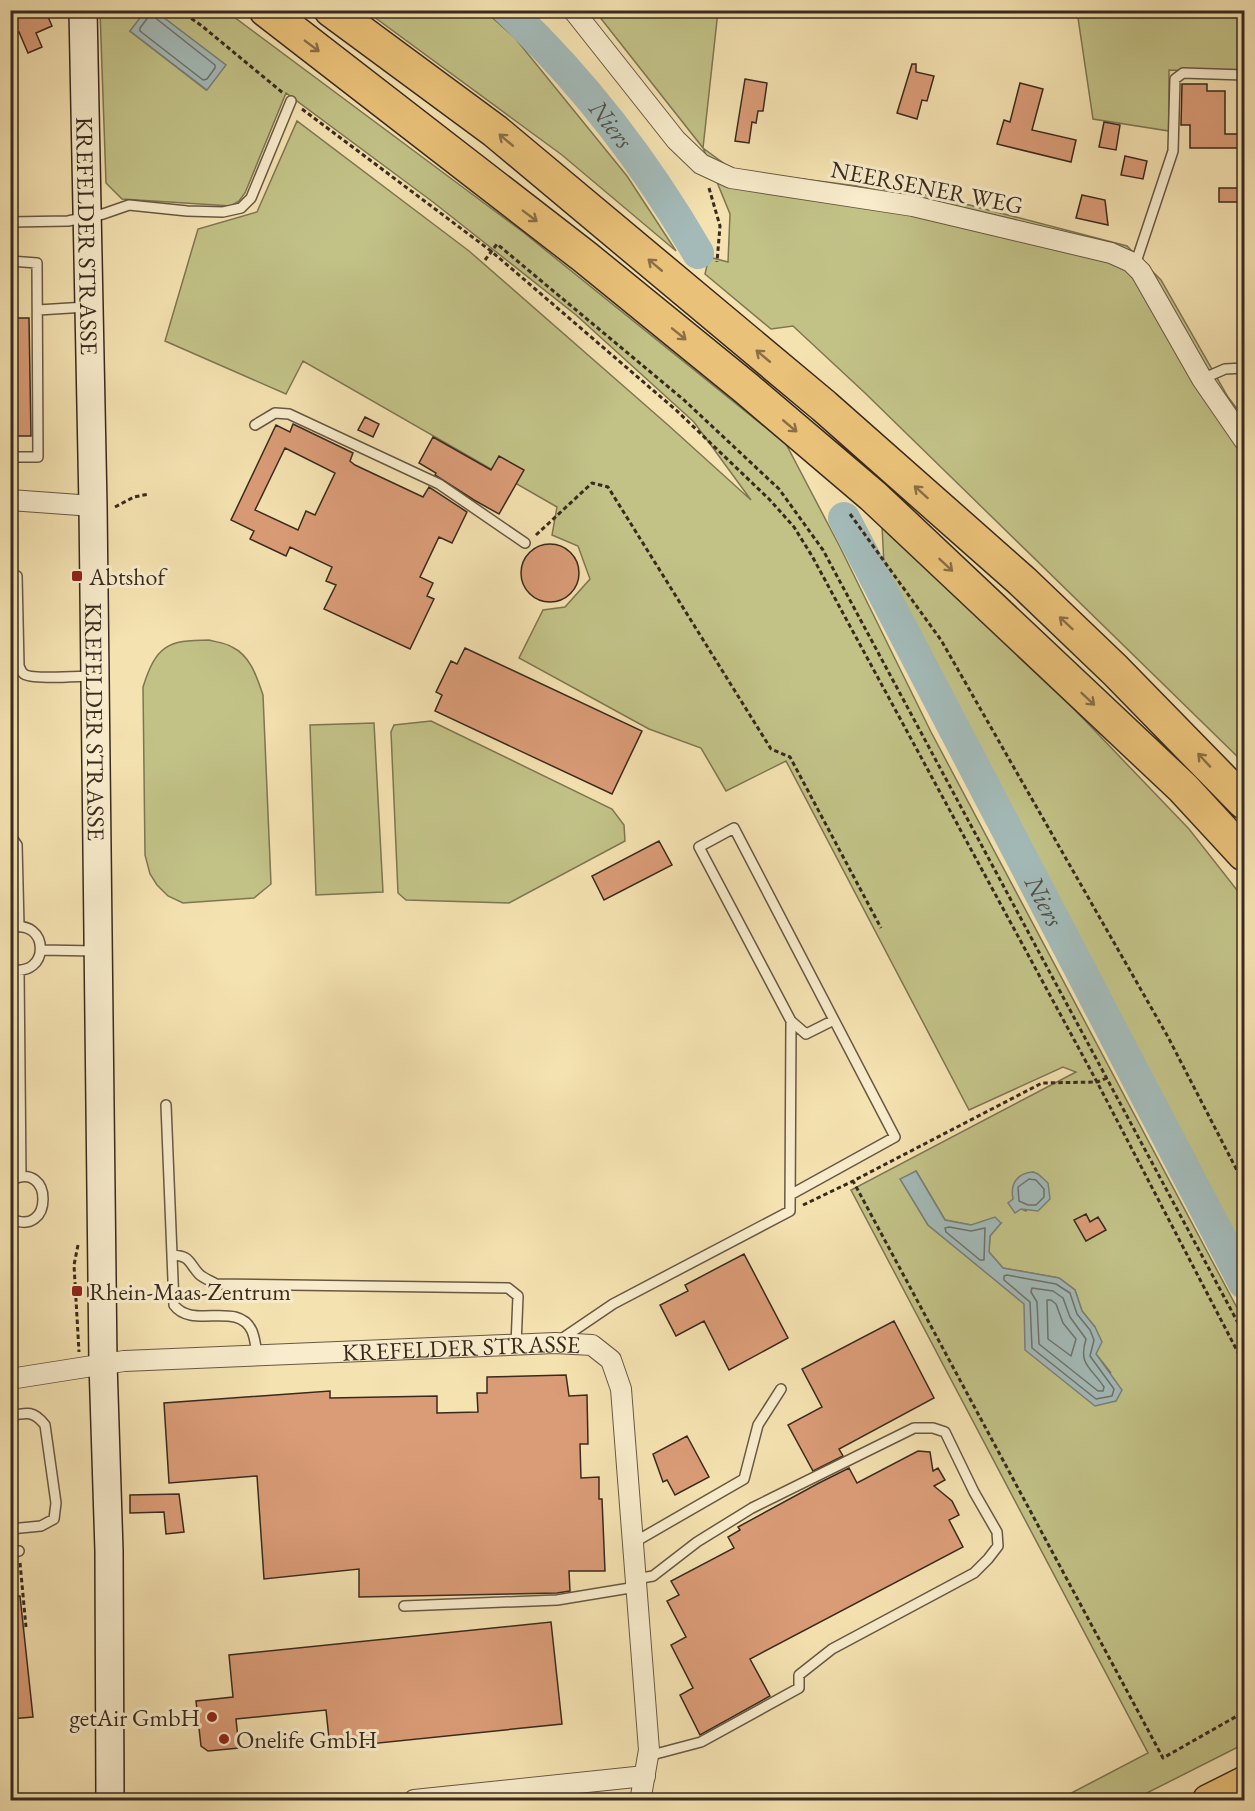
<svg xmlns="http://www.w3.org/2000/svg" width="1255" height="1811" font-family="'EB Garamond',serif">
<rect width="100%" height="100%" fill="#f5e2b1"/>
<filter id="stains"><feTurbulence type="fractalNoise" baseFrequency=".00333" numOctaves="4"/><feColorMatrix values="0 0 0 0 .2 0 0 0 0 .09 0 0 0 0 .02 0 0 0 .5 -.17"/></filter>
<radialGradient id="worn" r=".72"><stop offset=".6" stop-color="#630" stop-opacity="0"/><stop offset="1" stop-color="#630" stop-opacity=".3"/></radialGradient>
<path fill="#c2c287" stroke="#7e7652" stroke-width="1.5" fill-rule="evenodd" d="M100,11h46l-16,20 76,59 19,-25 -70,-54h71l297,221 263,212 54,103 91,185 313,589v423l-111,56h-75l90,-47 -297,-563 225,-118 -13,-5 -94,43 -183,-349 -60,30 -25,-43 -52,-19 -130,-71 24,-48 22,-3 25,-28 -12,-33 -26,-11 5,-28 -254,-146 -17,33 -121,-53 33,-112 59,-17 40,-91 172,130 199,174 83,75 -57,-78 -118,-107 -143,-113 -147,-109 -41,100 -6,8 -8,5 -109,-7 -16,-16zM916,1171l29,49 26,5 30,-2 -11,13 -1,16 14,16 56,10 16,12 7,21 13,16 2,21 -1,6 15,19 -183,-148 -27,-45zM1033,1172l-7,39 -5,-2 -8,-10 8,-23zM1086,1214l4,8 8,-4 7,12 -19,11 -11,-20z
M366,11h119l30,27 112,138 49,75 -114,-96z
M595,11h123l-15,137 30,22 202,26 192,50 34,34 67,117 16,21v345l-379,-370 -72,-67 -22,3 -66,-55 4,-17 19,5 2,-48 -27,-66z
M1077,11h167v62l-75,-3v61l-76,-12z
M882,526l170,160 137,143 55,70v359l-301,-565 -59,-128z
M209,640c7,2 17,3 23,7 19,9 25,31 31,48l8,189 -17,14 -71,5 -15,-7 -11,-11 -7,-11 -5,-19 -2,-168c13,-41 24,-47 66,-47z
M431,721l181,88 12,16 1,16 -116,62 -103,-3 -8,-7 -7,-161 3,-7z
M374,723l9,169 -67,3 -6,-170z"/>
<path fill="#a3bab8" stroke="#79807a" stroke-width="1.5" d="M146,10l9,1 71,54 -19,25 -77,-59z
M916,1171l29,49 26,5 24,-8 6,6 -11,13 -1,16 14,16 56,10 16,12 7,21 13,16 7,15 -6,12 26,36 -6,11 -21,5 -70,-56 -1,-46 -96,-79 -28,-46z
M1033,1172l5,2 10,9 2,16 -12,12 -17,-2 -6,4 -7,-10 5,-4c-3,-15 4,-26 20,-27z"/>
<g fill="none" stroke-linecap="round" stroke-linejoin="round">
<path stroke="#6e726b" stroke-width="1.5" d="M149,16h4l62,49v3l-8,11 -4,1 -63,-49v-3z
M1029,1179l7,1 8,9v8l-8,8h-8l-9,-4 -1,-14z
M949,1227l22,4 14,-3 -1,32h-4l-34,-28 -1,-4z
M1007,1275l49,9 14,9 7,21 13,16 4,10 -4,16 24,33 -2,7 -16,3 -64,-51 -2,-46 -26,-22v-4z
M1032,1288l21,3 10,7 7,19 16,22c-8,26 5,28 18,48l-1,4h-5l-59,-47 -2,-42 -6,-10z
M1047,1300h4l5,4 7,19 13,16 -5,17 -23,-17z"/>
<g stroke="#a3bab8" stroke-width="32">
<path id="s1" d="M508,10c76,72 138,153 190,243"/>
<path id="s2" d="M844,518l400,765"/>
</g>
</g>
<path fill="#da9c77" stroke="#392a1e" stroke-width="1.5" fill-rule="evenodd" d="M10,10h35l7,16 -16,7 6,14 -14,6 -9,-21 -9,4z
M912,64h4v8l18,4 -7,25 -5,-1 -5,19 -20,-6z
M745,79l22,4 -4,28h-5l-2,12 -4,-1 -3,21 -14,-2z
M1020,83l23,6 -11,41 44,10 -5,22 -74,-18 7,-24 6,2z
M1182,84h25v7h18v43h20v14h-55v-23h-9z
M1104,122l16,3 -4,25 -17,-3z
M1125,156l22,5 -4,18 -22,-4z
M1219,188h24v14h-24z
M1082,195l23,5 3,25 -32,-7z
M10,318h19l2,118h-21z
M365,417l14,7 -6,13 -15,-7z
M293,424l60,29 -3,8 5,4 68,32 6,-10 38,25 -15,31 -13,-6 -19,40 13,6 -6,13 7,3 -24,50 -86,-40 12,-24 -10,-4 6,-14 -42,-20 -4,9 -36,-17 4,-8 -23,-11 45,-95 14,7zM285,448l50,25 -20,42 -9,-4 -8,19 -43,-20z
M433,437l58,33 8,-14 25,14 -25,44 -25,-14 -39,-25 1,-2 -17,-10z
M521 573a29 29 0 1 1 58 0a29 29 0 1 1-58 0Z
M465,648l177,83 -30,63 -177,-83 7,-16 -6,-3 15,-31 6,3z
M659,841l13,24 -68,35 -12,-24z
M1086,1214l4,8 8,-5 8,13 -20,11 -12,-21z
M744,1254l44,84 -59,32 -25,-49 -28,15 -16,-31 28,-14 -3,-6z
M894,1321l40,77 -95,51 4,7 -30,15 -25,-46 34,-18 -20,-38z
M566,1375l3,21 18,-1 1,49h-8l1,34 18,-1v22h3l3,72h-36l1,20 -13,2 -198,4v-28l-95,10 -7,-103 -88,7 -5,-80 166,-12v7l107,-2v17l41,-1 -1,-19h10v-16z
M687,1436l22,41 -34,18 -8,-15 -4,2 -10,-28z
M918,1451l12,1 3,19 5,-3 7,12 -11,6 18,15 7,14 -10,5 14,27 -213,112 20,37 -70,39 -20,-40 13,-7 -22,-43 15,-8 -19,-36 12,-6 -8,-14 63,-33 -6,-11 12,-7 -2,-3 81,-44 30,-15 8,15z
M179,1494l5,38 -18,2 -2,-22 -34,1v-18z
M20,1596l13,121 -23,2v-122z
M551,1622l11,102 -232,24 -4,-38 -90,9 3,29 -31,3 -7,-5 -5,-45 37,-4 -4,-42z"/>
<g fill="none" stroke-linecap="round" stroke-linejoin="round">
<g stroke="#685843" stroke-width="12">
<path id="lane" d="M10,222l58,-1 35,-7 26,-9 58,6 36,1 18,-4 10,-10 40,-97
M10,261l27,2 1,194h-28
M1135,265l38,-114 2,-72 8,-6 61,2
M38,310l48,-3
M1202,379l23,-10 19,-1
M255,425l20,-12 14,1 150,70 86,59
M10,576h7l2,90c1,2 2,6 5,8 8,6 56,2 69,2
M10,835l7,10 2,81
M10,928c40,-11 41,51 0,41
M41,950l55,1
M19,971l2,206
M791,1021l15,13 28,-14
M166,1105l8,200c18,25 64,-5 78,26 3,7 4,16 5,24
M10,1181c44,-24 44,60 0,37
M172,1255c19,1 16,7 27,19 4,4 12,7 17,10l292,4 10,8 -2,49
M560,1340l53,-36 177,-93 1,-190 -92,-174 35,-19 161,309 -105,58
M10,1416c18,-4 24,-5 35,9l11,78 -2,16 -13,7 -31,3
M633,1543l111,-64 14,-54 23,-36
M10,1552l9,-1
M636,1579l17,-3 44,-34 55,-34 162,-80h19l12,4 29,60 23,40 1,14 -10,13 -14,14 -142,76 -33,26v13l-98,54 -53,14
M404,1606l153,-6 79,-13"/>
</g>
<g stroke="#685843" stroke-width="22">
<g id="street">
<path d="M573,10l103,130 25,24 30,14 182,28 198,47 20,9 10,10 61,107 42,61"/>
<path d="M10,500l83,6"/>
<path id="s3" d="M10,1379l114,-18 431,-18 37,2 19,15 10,29 28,361 -8,46"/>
<path d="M414,1800l231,-24"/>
</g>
</g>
<g stroke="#392a1e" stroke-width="30">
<g id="secondary">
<path id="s4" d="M83,10l10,496 10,857 6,188 1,249"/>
</g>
</g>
<g stroke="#392a1e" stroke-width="33">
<path id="primary" d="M1208,1800l36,-18"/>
</g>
<g stroke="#392a1e" stroke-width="36">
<path id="highway" d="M266,10l319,247 161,131 127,108 310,292 61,66
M331,10l164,121 329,275 198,175 93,89 129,132"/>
</g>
<path stroke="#392a1e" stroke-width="3" stroke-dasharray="4.5 3" stroke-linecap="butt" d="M179,10l23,16 81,67
M302,109l189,142 185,159 94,90 24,27 18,29 285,526 147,282
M709,188l11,38 -3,36
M485,260l12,-16 187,156 95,89 44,61 421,784
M115,507l19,-10 15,-3
M850,514l91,126 227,397 76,147
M536,535l56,-52 16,4 163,262 19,8 91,171
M1107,1078l-10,4 -55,1 -189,98 310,577 81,-46
M803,1205l50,-24
M78,1245l-4,20 5,87
M20,1563l6,64"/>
<use href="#lane" stroke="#f8eccc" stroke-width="9"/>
<use href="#street" stroke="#f8eccc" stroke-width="20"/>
<use href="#secondary" stroke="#f8eccc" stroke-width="27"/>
<use href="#primary" stroke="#eac178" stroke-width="30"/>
<use href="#highway" stroke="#eac178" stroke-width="33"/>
</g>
<defs><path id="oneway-shaft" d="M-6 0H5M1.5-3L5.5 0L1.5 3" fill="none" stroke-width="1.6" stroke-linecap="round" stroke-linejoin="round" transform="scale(1.5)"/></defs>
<g stroke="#896e46">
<use href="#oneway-shaft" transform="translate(312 46) rotate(37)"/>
<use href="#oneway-shaft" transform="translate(506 140) rotate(-140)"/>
<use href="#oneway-shaft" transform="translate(530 216) rotate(37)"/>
<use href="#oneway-shaft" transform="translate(655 265) rotate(-140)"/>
<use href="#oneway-shaft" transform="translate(679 334) rotate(39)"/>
<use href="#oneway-shaft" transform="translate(763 356) rotate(-140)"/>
<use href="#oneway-shaft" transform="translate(790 426) rotate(40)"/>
<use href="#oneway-shaft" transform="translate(921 492) rotate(-138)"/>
<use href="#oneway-shaft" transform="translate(946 565) rotate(43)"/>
<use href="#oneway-shaft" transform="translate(1066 623) rotate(-137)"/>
<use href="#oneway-shaft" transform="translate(1088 699) rotate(43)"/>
<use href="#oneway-shaft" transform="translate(1204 760) rotate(-133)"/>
</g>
<g fill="#8f2418" stroke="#f8eccc" stroke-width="2">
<rect x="71" y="570" width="12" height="12" rx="3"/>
<rect x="71" y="1285" width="12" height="12" rx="3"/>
<circle cx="212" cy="1717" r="6"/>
<circle cx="224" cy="1739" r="6"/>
</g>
<g text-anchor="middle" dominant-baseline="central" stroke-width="6" stroke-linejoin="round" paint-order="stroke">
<g font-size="24" fill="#392a1e" stroke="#f8eccc">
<text transform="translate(927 187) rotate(11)">NEERSENER WEG</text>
<text stroke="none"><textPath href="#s4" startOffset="226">KREFELDER STRASSE</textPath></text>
<text stroke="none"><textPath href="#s4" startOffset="712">KREFELDER STRASSE</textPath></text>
<text stroke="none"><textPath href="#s3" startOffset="453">KREFELDER STRASSE</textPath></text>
</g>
<g font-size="24" fill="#392a1e" stroke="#f8eccc" text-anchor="start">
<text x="89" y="576">Abtshof</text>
<text x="89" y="1291">Rhein-Maas-Zentrum</text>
<text x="200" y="1717" text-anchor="end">getAir GmbH</text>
<text x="236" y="1739">Onelife GmbH</text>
</g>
<g font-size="26" font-style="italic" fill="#544e44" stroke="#f8eccc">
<text stroke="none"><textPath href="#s1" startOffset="154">Niers</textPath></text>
<text stroke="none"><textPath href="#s2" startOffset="432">Niers</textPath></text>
</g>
</g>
<rect width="1255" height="1811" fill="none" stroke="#f5e2b1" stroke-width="36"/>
<rect x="12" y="12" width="1231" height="1787" fill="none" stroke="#392a1e" stroke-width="3"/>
<rect x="18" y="18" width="1219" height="1775" fill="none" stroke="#392a1e" stroke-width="1.5"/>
<rect width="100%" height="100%" filter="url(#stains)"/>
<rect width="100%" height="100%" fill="url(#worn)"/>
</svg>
